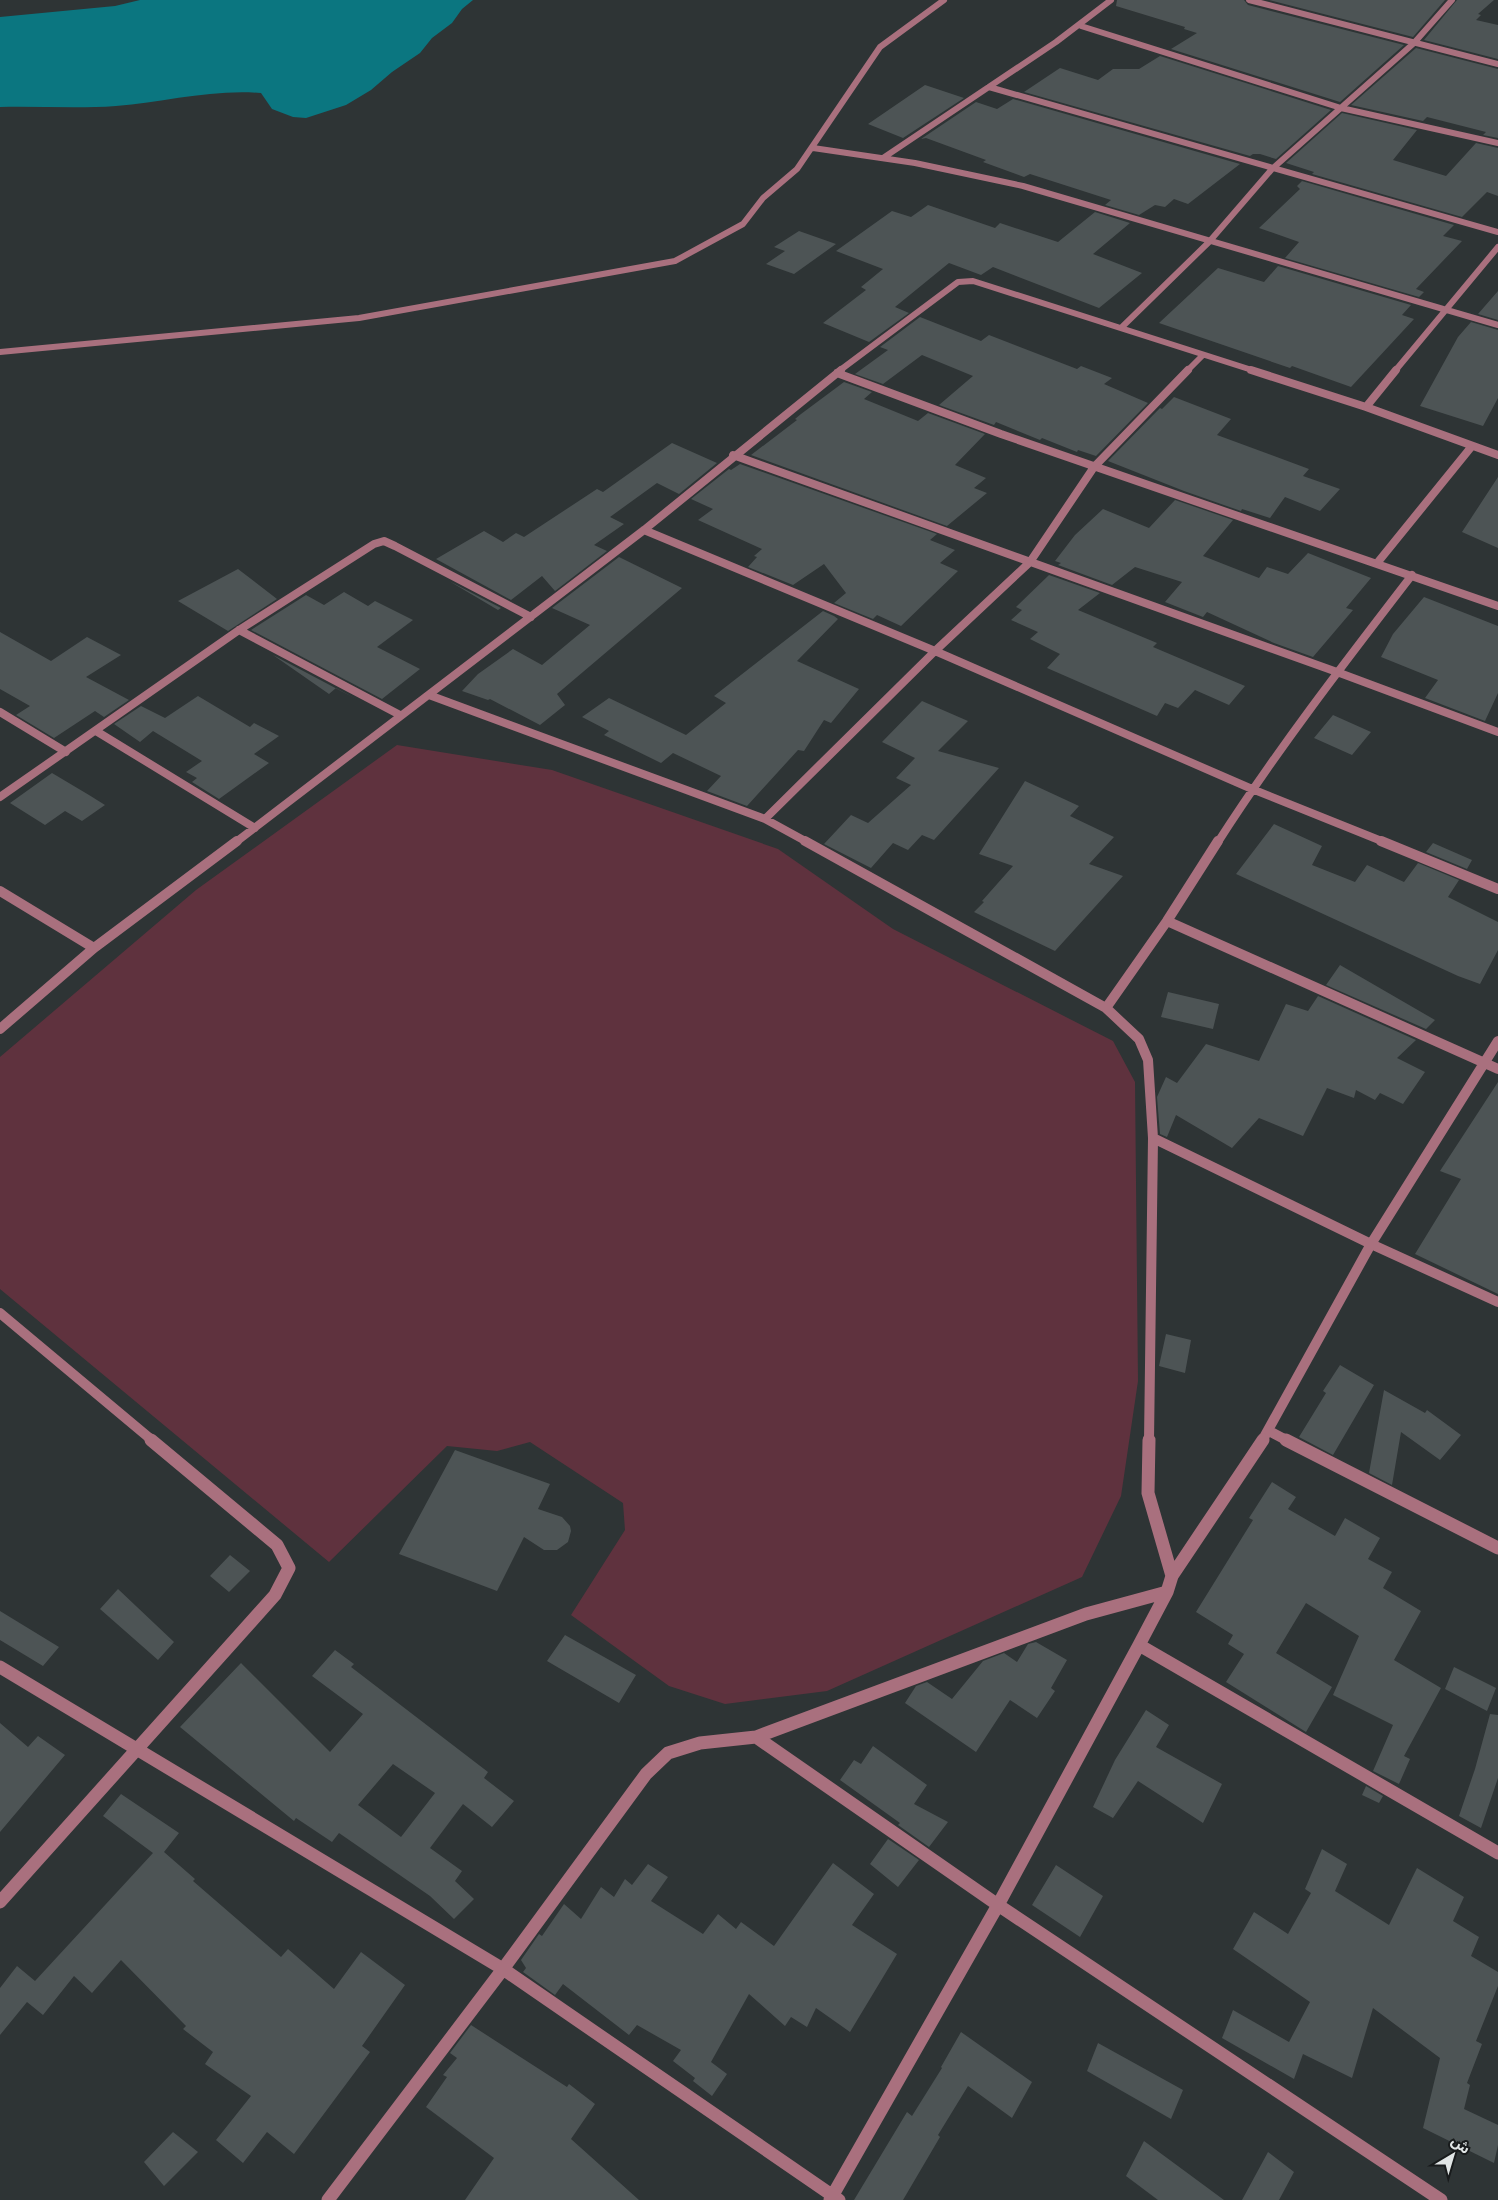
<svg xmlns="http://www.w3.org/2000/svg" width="1498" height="2200" font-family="'Space Grotesk','Noto Sans Arabic',sans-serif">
<rect width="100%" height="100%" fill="#2e3435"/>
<path fill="#5f323e" d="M397,745l155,25 226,79 115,80 220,112 22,41 3,299 -17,115 -39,81 -255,114 -102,13 -56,-18 -98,-71 54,-85 -2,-27 -93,-61 -33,9 -50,-5 -118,116 -329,-273v-232l196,-167z"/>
<path fill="#0b7680" d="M140,0h333l-11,9 -10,14 -20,15 -12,15 -28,19 -21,18 -25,15 -40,13 -13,-1 -21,-8 -11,-16c-49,-4 -97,9 -145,13 -39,3 -77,0 -116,1v-90l115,-11z"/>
<path fill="#4d5455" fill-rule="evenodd" d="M1117,0h127l4,5 156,40 -64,57 -169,-53 26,-16 -13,-4 1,-2 -69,-21z
M1269,0h176l-32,37z
M1457,0h37l-16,14 3,1 -5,5 22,5v34l-74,-19z
M1416,48l82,21v69l-15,-3 3,-3 -59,-15 -4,4 -72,-16z
M1160,56l171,54 -55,49 -16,-5h-7l-3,2 -226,-64 36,-24 38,12 15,-11h26z
M925,85l39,13 -61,40 -35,-14z
M1013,99l227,65 -52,40 -14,-5 -9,8 -10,-2 -16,10 -34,-10 6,-5 -81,-26 -6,3 -41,-15 3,-2 -60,-22 -5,1 55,-37 21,7z
M1342,113l75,17 -24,30 53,16 30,-33 22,5v48l-11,-4 -25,25 -150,-43 2,-2 -28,-9z
M1302,181l152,44 -11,11 19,5 -46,48 8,3 -5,5 -134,-39 14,-16 -40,-14 41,-39 -3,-3z
M928,205l67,23 5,-5 58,19 37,-30 35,11 -37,31 49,19 -43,35 -106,-41 -12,8 -32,-12 -54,44 14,6 -40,29 -46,-19 43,-33 -5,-3 22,-18 -47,-18 56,-40 19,6z
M799,231l37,13 -42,30 -28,-10 19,-13 -11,-4z
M1278,266l133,39 -9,10 12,4 -63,68 -59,-21 -2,2 -131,-45 59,-55 46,14z
M1498,291v29l-20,-6z
M920,317l61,24 8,-6 88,34 4,-3 31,12 -8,6 44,19 -52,53 -18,-6 -1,2 -35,-14 -2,2 -44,-18 -2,3 -55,-20 34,-29 -51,-21 -39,29 -28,-10 33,-24 -8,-3z
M1471,322l27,8v68l-15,28 -63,-20 38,-69z
M844,382l28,10 -8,7 54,22 10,-8 57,21 -30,31 31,13 -12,10 13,5 -40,33 -196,-71 46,-35 -2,-1 6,-5z
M1174,397l57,22 -14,16 92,34 -6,7 37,13 -20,22 -35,-14 -15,21 -28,-9 -1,2 -57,-20 -76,-30 52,-53 2,1z
M672,443l45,20 -38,31 -22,-11 -47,34 14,7 -30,21 13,6 -52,40 -13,-15 -31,24 -75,-41 48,-28 19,11 13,-9 8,4 73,-48 6,3z
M740,464l197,70 -7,6 25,10 -15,13 18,8 -57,55 -24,-11 -4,4 -39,-16 12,-10 -22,-29 -31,21 -45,-18 9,-10 -3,-1 8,-7 -64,-29 15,-11 -22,-10 38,-30 2,1z
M1498,477v71l-36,-16z
M1175,500l58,20 -30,36 56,22 8,-11 21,7 20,-21 63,25 -25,30 7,2 -40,47 -39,-14 -67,-31 -4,5 -38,-15 17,-20 -47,-15 -23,18 -54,-20 3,-2 -6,-2 20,-26 28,-26 46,19z
M619,557l63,31 -125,106 8,11 -25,20 -50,-26 -2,1 -26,-9 16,-17 35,-25 29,16 48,-40 -38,-17z
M238,569l39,30 -49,32 -50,-30z
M1049,575l51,18 -22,17 79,33 -4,4 92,39 -16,19 -34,-15 -17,18 -13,-5 -8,13 -110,-48 13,-14 -30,-15 8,-7 -27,-12 11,-10 -6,-3z
M449,581l52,27 -3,2z
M344,592l24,14 7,-5 38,19 -36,27 43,22 -38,30 -131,-69 55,-35 18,10z
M1424,597l74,29v67l-13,28 -60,-23 13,-18 -57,-23 12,-23z
M823,611l11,5 4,3 -41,42 62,28 -28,34 -7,-3 -20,31 -6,-1 -51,56 -40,-15 14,-15 -48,-23 -12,10 -57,-28 5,-4 -27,-14 27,-19 77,37 40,-32 -12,-7z
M0,632l51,29 36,-24 34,18 -35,22 43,23 -25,17 -9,-6 -41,27 -38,-23 14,-9 -30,-17z
M273,655l85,45 -22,-12 -7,6z
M198,696l52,31 4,-4 25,13 -25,18 15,9 -50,36 -27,-17 5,-4 -11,-6 16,-11 -49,-30 -13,11 -26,-18 27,-18 24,12z
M922,701l46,20 -30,30 61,17 -65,72 -12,-5 -14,15 -15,-7 -22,25 -47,-24 27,-29 17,8 43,-38 -15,-7 19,-20 -33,-16z
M1333,715l38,17 -19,23 -38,-17z
M52,773l37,22 16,10 -23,16 -17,-10 -20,14 -35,-22z
M1025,781l54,25 -9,10 44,21 -25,27 34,12 -68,75 -81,-39 10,-10 -2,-1 31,-35 -34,-12z
M1274,824l48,22 -10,19 43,17 12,-17 37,17 14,-19 41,17 -11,17 50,25v28l-18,34 -22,-8 -222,-102z
M1433,843l39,17 -5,9 -41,-17z
M1340,965l95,55 -9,9 -100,-44z
M1168,992l51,12 -6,25 -52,-12z
M1318,996l98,44 -19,18 28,14 -22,32 -23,-11 -5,7 -19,-10 -2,8 -27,-10 -24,48 -44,-18 -27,30 -56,-33 -9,22 -7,-3 -3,-37 9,-20 11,6 29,-39 53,17 27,-57 22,7z
M1498,1082v212l-83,-40 46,-75 -21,-8z
M1166,1334l25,6 -6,33 -26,-7z
M1340,1365l34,20 -41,70 -34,-18 27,-44 -3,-2z
M1384,1390l41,23 2,-3 34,25 -21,25 -39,-28 -9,53 -23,-12z
M455,1450l95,34 -12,25 24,8 8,9 1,5 -3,11 -11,8h-13l-20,-13 -27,54 -98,-37z
M1272,1482l24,15 -8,12 47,27 10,-18 35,20 -12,21 24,13 -9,16 38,23 -27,49 47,28 -37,68 6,3 -11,25 -26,-13 20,-46 -60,-30 26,-59 -53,-33 -30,50 56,34 -26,45 -80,-50 18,-28 -16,-10 5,-9 -37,-23 57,-92 -4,-2z
M230,1555l20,16 -21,21 -19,-16z
M118,1589l56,53 -16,18 -58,-51z
M0,1611l59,36 -16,19 -43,-26z
M565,1635l71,40 -17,28 -72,-42z
M1036,1642l31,18 -16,28 4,3 -18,27 -27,-18 -34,52 -71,-49 11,-17 11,-4 25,17 31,-38 21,-8 13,9 11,-18z
M335,1650l19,14 -3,3 137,105 -4,6 30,23 -22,26 -29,-23 -33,44 32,23 -7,10 19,18 -20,20 -24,-23 -91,-63 -7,9 -36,-24 -2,3 -114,-94 61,-64 89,89 33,-38 -51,-38zM393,1764l42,29 -34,44 -43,-32z
M1454,1667l42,21 -9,23 -42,-22z
M1146,1710l23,15 -13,22 66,37 -19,39 -65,-42 -25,37 -20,-11 22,-47z
M1490,1714l8,1v63l-17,50 -22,-12 16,-47z
M0,1723l28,24 10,-11 27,19 -65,77z
M873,1746l54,39 -13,19 34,18 -19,25 -31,-22 2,-2 -60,-43 14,-20 7,4z
M1366,1786l17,10 -4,7 -17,-8z
M121,1794l58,39 -15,19 31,27 -2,2 88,76 7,-8 46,40 27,-37 44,33 -43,61 8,6 -76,102 -27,-22 -24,31 -27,-23 35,-44 -46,-32 8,-12 -30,-23 3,-3 -65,-66 -29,33 -18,-17 -31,39 -16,-13 -27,33v-47l17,-22 18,15 118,-128 -50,-37z
M888,1839l31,21 -21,27 -28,-23z
M1322,1849l25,15 -12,27 54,34 28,-57 47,29 -11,24 26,16 -8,19 27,16v14l-22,55 6,3 -15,39 3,2 -6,24 34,16v20l-4,18 -71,-35 17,-70 -67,-50 -21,70 -49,-24 -9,25 -72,-41 11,-28 56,32 21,-40 -77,-53 21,-37 34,22 23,-41 -6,-4z
M833,1863l41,31 -22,31 45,29 -47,78 -34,-24 -9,19 -16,-10 -6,9 -36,-32 -38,68 16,12 -15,22 -19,-15 2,-3 -22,-17 8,-11 -44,-25 -8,10 -66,-51 -8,11 -32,-23 3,-4 -5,-8 18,-26 3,2 22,-32 17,15 20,-32 13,10 11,-18 7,6 16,-21 20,13 -17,24 52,33 15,-20 18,15 5,-7 33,24z
M1056,1865l47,31 -23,41 -48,-32z
M471,2025l96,62 2,-3 26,20 -24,35 68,61h-174l29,-42 -68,-51 21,-30 -4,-2 14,-17 -7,-5z
M961,2032l71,50 -20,36 -44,-32 -30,49 2,2 -37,63h-49l53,-88 5,4 30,-48 -1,-1z
M1098,2043l85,47 -12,29 -84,-48z
M173,2132l25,20 -34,34 -20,-24z
M1144,2141l80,59h-66l-32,-24z
M1268,2152l26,20 -15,28h-37z"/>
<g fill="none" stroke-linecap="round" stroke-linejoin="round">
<path stroke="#a9707e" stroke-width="6" d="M1249,0l249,64
M1081,26l260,82 157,35
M989,87l509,145
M813,148l102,15 108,23 475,139
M883,158l173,-116 55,-42
M1121,328l88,-86 63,-73 142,-126 38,-43
M0,352l359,-34 316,-57 68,-37 20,-26 34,-29 83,-122 64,-47
M839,371l119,-89 15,-1 282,90
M1187,371l16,-16
M1395,371l103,-124"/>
<path stroke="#a9707e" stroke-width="8" d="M1251,370l115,37 132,48
M837,373l164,61 497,172
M1366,407l30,-37
M733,455l604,217 161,60
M644,530l291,121 317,138 132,53
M1378,562l94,-116
M239,630l161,85
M429,695l336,124 42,23
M0,712l66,40
M96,731l159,97
M0,797l239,-167 135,-86 10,-3 11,5 136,71
M765,819l170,-168 95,-89 64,-95 94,-97
M236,842l408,-312 197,-160
M1218,842c59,-92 127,-180 194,-267"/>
<path stroke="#a9707e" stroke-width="10" d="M805,841l301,167
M1381,841l117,48
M0,891l94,57
M1167,921l331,148
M0,1029l94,-81 143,-107
M1153,1138l218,106 127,58
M0,1313l153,128
M1269,1431l19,10
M1149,1441l4,-303 -5,-78 -9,-21 -33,-31 61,-87 51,-80
M1262,1441l109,-197 127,-203"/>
<path stroke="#a9707e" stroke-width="13" d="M1149,1440l-1,53 24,83
M1286,1440l212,108
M1139,1645l359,208
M0,1667l503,302 336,231
M756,1737l242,168 443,295
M0,1902l275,-307 14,-27 -12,-23 -126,-105
M328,2200l175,-231 143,-195 22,-21 32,-10 56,-6 330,-123 81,-22
M830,2200l168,-295 141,-260 28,-53 5,-16 91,-136"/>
</g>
<g transform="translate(1453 2155) rotate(38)" stroke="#181b1c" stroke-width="4" paint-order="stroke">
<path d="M0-4L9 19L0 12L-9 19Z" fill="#e1e6e6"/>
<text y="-8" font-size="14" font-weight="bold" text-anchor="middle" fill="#e1e6e6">ش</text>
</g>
</svg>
